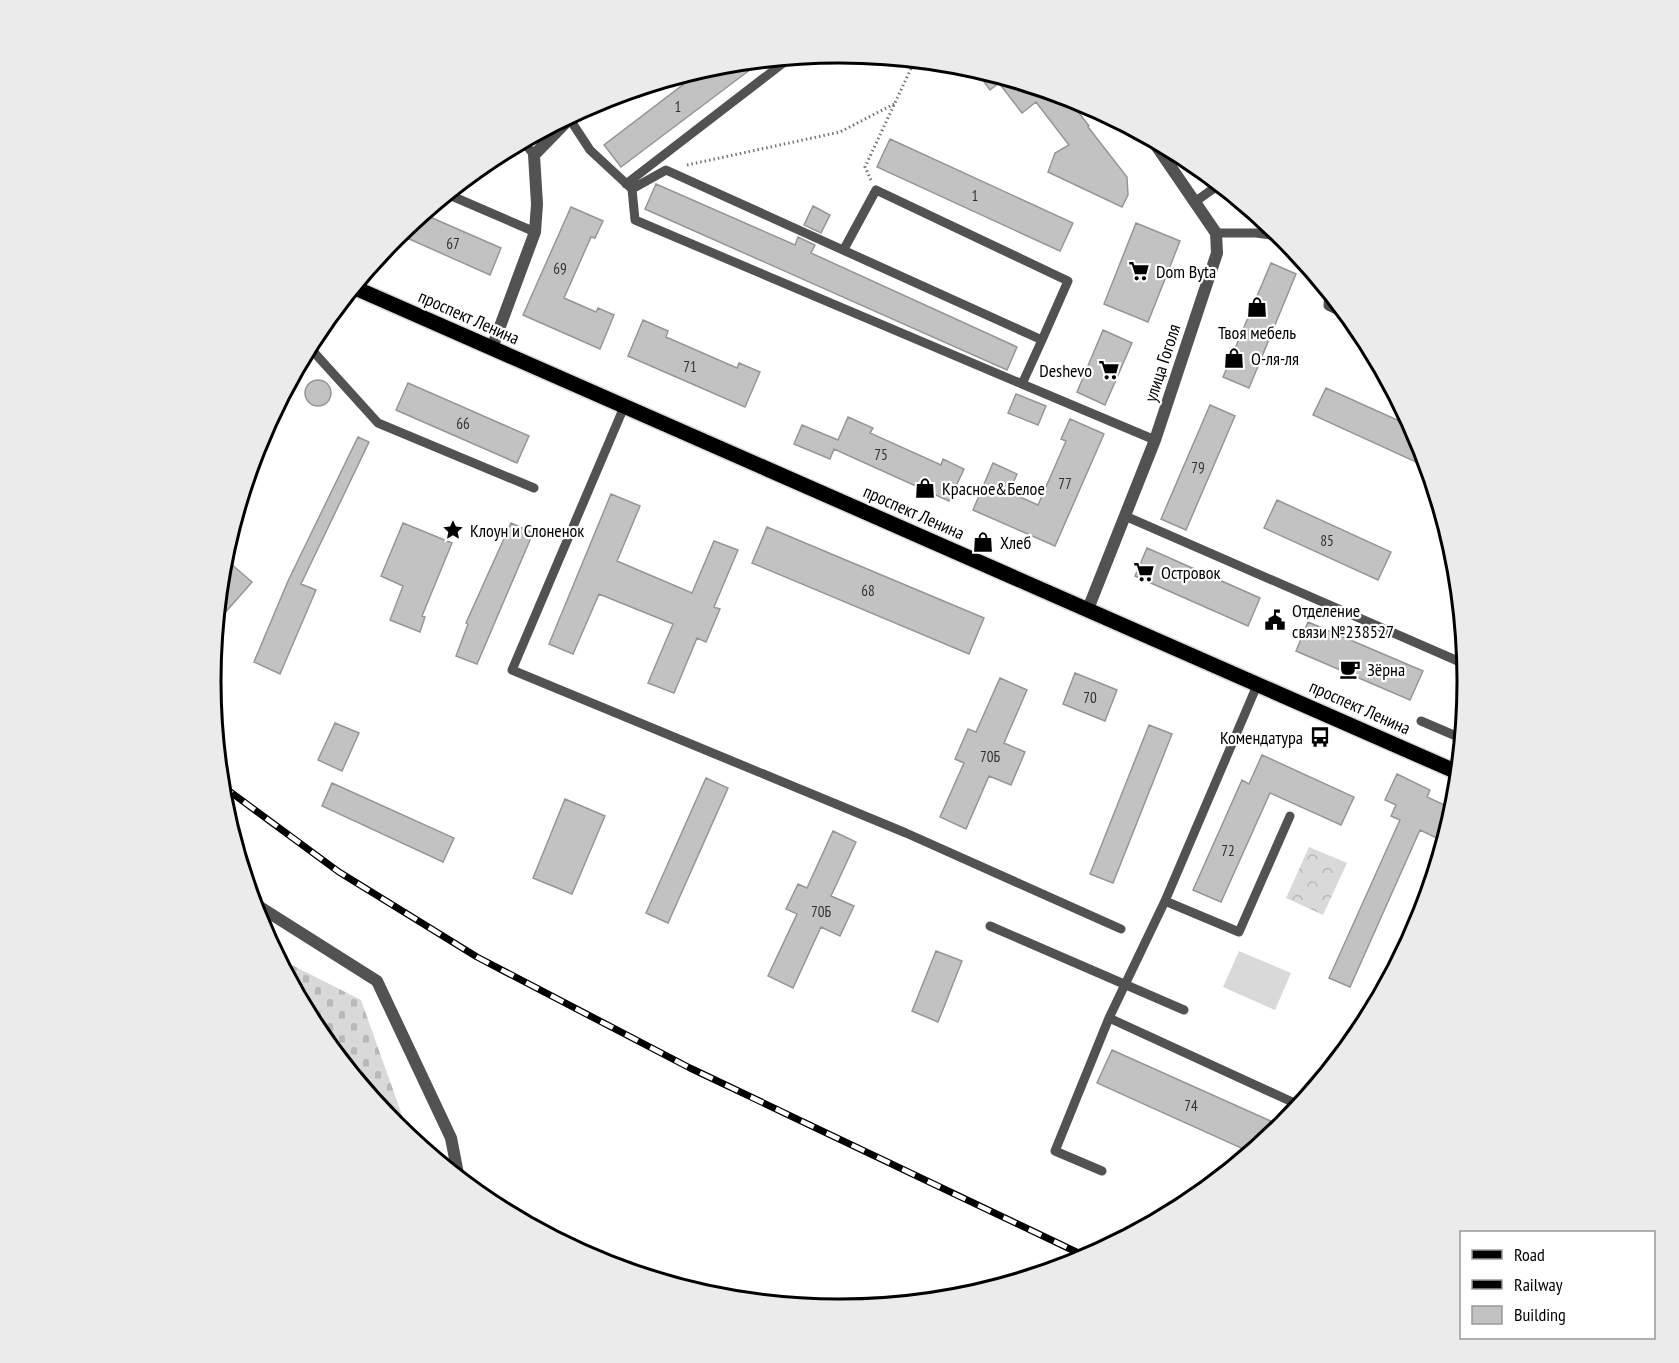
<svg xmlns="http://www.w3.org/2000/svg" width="1679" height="1363" font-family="'PT Sans Narrow',sans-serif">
<defs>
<pattern id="cemetery-stones" width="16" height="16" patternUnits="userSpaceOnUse" patternTransform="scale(1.5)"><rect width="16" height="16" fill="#d9d9d9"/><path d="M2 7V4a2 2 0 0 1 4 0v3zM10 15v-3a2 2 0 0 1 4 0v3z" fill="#b8b8b8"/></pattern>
<pattern id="park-crowns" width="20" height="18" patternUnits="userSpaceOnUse" patternTransform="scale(1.5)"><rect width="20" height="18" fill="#d9d9d9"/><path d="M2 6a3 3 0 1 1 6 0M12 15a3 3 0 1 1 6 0" fill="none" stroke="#b8b8b8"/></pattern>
</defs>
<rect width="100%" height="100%" fill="#fff"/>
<path fill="url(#cemetery-stones)" d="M278,958l83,42 50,140 -17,-14 -78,-95z"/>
<path fill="url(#park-crowns)" d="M1309,847l38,16 -24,52 -37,-17z"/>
<path fill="#d9d9d9" d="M1239,951l52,22 -16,37 -52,-23z"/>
<path fill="#c2c2c2" stroke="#969696" stroke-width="1.5" d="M763,60l-142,107 -17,-22 101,-77 12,-3z
M974,68l92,28 23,30 -1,1 39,50 1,18 -6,12 -74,-35 7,-19 14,-8 -33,-43 -14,11 -23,-30 -9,7z
M890,139l183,84 -13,28 -183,-84z
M656,184l139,61 3,-8 17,8 -4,8 206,94 -10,23 -362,-161z
M813,206l17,9 -9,18 -17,-8z
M571,207l32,14 -8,17 -4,-1 -27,61 32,14 2,-4 16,7 -14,34 -77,-34z
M423,214l78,34 -11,27 -92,-41z
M1136,223l44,18 -32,81 -44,-18z
M1271,263l25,11 -47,114 -26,-11z
M643,320l25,11 -2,6 71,31 2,-5 21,9 -15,35 -117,-51z
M1103,330l29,13 -27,62 -28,-13z
M305 393a13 13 0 1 1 26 0a13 13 0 1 1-26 0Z
M408,383l121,53 -12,27 -121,-53z
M1326,388l87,39 8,14 8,27 -116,-53z
M1016,394l30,12 -8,19 -30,-12z
M1210,405l25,11 -49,114 -25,-11z
M848,417l25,11 -3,5 71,32 2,-6 21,10 -15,32 -115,-52 -4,10 -36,-15 8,-19 36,15z
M1070,419l34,15 -49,112 -82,-36 20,-47 24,11 -8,18 29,13 28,-64 -5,-2z
M358,437l11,5 -68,142 15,6 -36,84 -26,-12 34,-81z
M611,494l29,12 -23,55 75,32 22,-52 24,9 -24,57 6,2 -14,33 -9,-4 -23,55 -26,-10 25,-59 -74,-30 -26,60 -24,-10z
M1277,500l114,52 -13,28 -114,-52z
M403,523l49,20 -30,73 3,1 -5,15 -30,-12 13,-34 -22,-10z
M511,523l22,10 -56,131 -21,-8 12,-32 -2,-1z
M767,527l217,91 -15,36 -217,-91z
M1147,548l113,50 -12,28 -113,-50z
M223,557l29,25 -36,41 7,-65z
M1308,622l115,49 -13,29 -114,-49z
M1075,673l42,17 -12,31 -42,-17z
M1000,678l27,12 -23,53 21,9 -14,33 -22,-9 -23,53 -26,-12 24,-54 -9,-4 13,-30 8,3z
M335,723l24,10 -17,38 -24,-11z
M1149,725l23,9 -59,149 -23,-9z
M1262,755l92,42 -13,28 -71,-32 -49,109 -28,-12 49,-110 7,4z
M1397,774l33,16 -3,7 28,13 -10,32 -25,-12 -70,157 -21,-9 71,-158 -9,-4 5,-11 -11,-5z
M706,778l22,10 -60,135 -22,-10z
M332,783l122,55 -11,24 -121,-56z
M565,799l40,17 -33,78 -39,-16z
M833,831l23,11 -25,54 23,10 -14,30 -19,-9 -28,61 -25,-12 29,-62 -11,-5 12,-25 9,4z
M936,951l26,10 -24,61 -26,-11z
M1112,1050l172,77 -32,26 -155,-70z"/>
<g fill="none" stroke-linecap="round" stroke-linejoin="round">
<g stroke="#dbdbdb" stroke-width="18">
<path id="primary" d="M353,287l1106,486"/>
</g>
<path stroke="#747474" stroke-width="3" stroke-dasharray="1.5 3" stroke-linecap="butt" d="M496,156l22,-1
M687,165l153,-33 54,-28
M871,180l-6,-13 50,-107"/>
<path stroke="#525252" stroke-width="9" d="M569,118l21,32 42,39 3,31 387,164
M523,141l11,14
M626,184l165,-127
M632,189l34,-19 376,170 -20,44 133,56
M447,194l88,38
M1196,201l24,-17
M1216,233h40l28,4
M844,249l32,-59 192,91 -26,59
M1329,291l-1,15 21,10
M311,349l67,74 156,65
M624,407l-112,263 394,163 215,96
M276,408l35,-59 43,-61
M1125,516l342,149
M1421,721l42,18
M1165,901l74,31 51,-116
M990,926l194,84
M1109,1018l192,88
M1102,1171l-47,-20 54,-133 56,-117 93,-218"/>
<path stroke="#525252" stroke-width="12" d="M492,348l43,-116 2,-28 -3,-49 42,-43
M1088,609l67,-169 62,-187 -1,-20 -65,-95
M252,902l125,79 74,157 8,41"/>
<use href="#primary" stroke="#000" stroke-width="15"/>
<g stroke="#000" stroke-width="7">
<path id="rail" d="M221,785l118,87 138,85 213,111 399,190"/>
</g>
<use href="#rail" stroke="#fff" stroke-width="4.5" stroke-dasharray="14" stroke-linecap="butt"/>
</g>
<defs>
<g id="supermarket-bare" transform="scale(1.62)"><path d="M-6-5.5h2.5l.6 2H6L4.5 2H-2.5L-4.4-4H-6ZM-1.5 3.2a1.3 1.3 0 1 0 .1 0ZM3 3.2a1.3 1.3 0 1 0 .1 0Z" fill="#000" stroke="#fff" stroke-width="2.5" paint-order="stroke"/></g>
<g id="shop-bare" transform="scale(1.62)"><path d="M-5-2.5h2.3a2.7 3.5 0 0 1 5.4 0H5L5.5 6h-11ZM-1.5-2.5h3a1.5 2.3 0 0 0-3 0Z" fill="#000" stroke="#fff" stroke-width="2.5" paint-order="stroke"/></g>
<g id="sight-bare" transform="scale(1.62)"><path d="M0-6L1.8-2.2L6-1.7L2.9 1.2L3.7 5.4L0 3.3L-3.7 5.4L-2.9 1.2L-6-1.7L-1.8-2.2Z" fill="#000" stroke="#fff" stroke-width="2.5" paint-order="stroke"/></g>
<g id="civic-bare" transform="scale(1.62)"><path d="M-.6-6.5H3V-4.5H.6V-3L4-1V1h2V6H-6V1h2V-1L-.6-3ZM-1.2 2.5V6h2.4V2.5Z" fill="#000" stroke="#fff" stroke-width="2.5" paint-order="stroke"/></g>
<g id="cafe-bare" transform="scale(1.62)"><path d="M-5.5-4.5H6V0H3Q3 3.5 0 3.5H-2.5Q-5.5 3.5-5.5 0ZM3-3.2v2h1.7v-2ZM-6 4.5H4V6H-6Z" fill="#000" stroke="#fff" stroke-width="2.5" paint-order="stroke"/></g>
<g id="bus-bare" transform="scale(1.62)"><path d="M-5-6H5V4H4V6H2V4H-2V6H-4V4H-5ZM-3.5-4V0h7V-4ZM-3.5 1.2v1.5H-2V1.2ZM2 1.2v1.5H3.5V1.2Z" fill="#000" stroke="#fff" stroke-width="2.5" paint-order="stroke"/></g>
</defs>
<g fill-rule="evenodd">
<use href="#supermarket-bare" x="1139" y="271"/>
<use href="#shop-bare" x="1257" y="307"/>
<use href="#shop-bare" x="1234" y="358"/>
<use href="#supermarket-bare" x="1109" y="370"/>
<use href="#shop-bare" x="925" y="488"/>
<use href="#sight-bare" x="453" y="530"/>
<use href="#shop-bare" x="983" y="542"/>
<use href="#supermarket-bare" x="1144" y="572"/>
<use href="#civic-bare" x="1275" y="620"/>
<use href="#cafe-bare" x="1350" y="669"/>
<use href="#bus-bare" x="1320" y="737"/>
</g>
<g text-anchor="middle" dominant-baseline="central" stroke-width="4.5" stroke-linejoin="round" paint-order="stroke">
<g font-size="15" fill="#303030">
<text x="678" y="106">1</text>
<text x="975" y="195">1</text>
<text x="453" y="243">67</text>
<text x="560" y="268">69</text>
<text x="690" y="366">71</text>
<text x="463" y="423">66</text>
<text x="881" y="454">75</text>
<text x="1198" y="467">79</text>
<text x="1065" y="483">77</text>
<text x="1327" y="540">85</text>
<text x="868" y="590">68</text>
<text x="1090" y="697">70</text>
<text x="990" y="756">70Б</text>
<text x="1228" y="850">72</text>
<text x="821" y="911">70Б</text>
<text x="1191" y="1105">74</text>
</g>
<g font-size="18" fill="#000" stroke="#fff" text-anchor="start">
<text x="1156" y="271">Dom Byta</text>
<text x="1257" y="332" text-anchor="middle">Твоя мебель</text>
<text x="1251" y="358">О-ля-ля</text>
<text x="1092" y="370" text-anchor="end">Deshevo</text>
<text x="942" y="488">Красное&amp;Белое</text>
<text x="470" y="530">Клоун и Слоненок</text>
<text x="1000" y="542">Хлеб</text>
<text x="1161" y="572">Островок</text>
<text x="1292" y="610">Отделение<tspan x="1292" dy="21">связи №238527</tspan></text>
<text x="1367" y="669">Зёрна</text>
<text x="1303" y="737" text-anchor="end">Комендатура</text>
</g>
<g font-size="18" fill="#000" stroke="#fff">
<text transform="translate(469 317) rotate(24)">проспект Ленина</text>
<text transform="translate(1162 363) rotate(-72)">улица Гоголя</text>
<text transform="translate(914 512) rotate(24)">проспект Ленина</text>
<text transform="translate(1360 707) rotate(24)">проспект Ленина</text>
</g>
</g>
<path d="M0 0H1679V1363H0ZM221 681a618 618 0 1 1 1236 0a618 618 0 1 1-1236 0Z" fill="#ebebeb" fill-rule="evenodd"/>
<path fill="none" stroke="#000" stroke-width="3" d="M221 681a618 618 0 1 1 1236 0a618 618 0 1 1-1236 0Z"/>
<rect x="1460" y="1231" width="195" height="108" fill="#ffffff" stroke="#999999" stroke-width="1.5"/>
<rect x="1472" y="1250" width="30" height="9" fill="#000000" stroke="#999999" stroke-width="1.5"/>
<text x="1514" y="1261" font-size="18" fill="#000000">Road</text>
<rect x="1472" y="1280" width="30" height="9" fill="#000000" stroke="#999999" stroke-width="1.5"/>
<text x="1514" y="1291" font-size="18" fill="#000000">Railway</text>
<rect x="1472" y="1306" width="30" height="18" fill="#c2c2c2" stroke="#999999" stroke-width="1.5"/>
<text x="1514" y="1321" font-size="18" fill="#000000">Building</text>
</svg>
